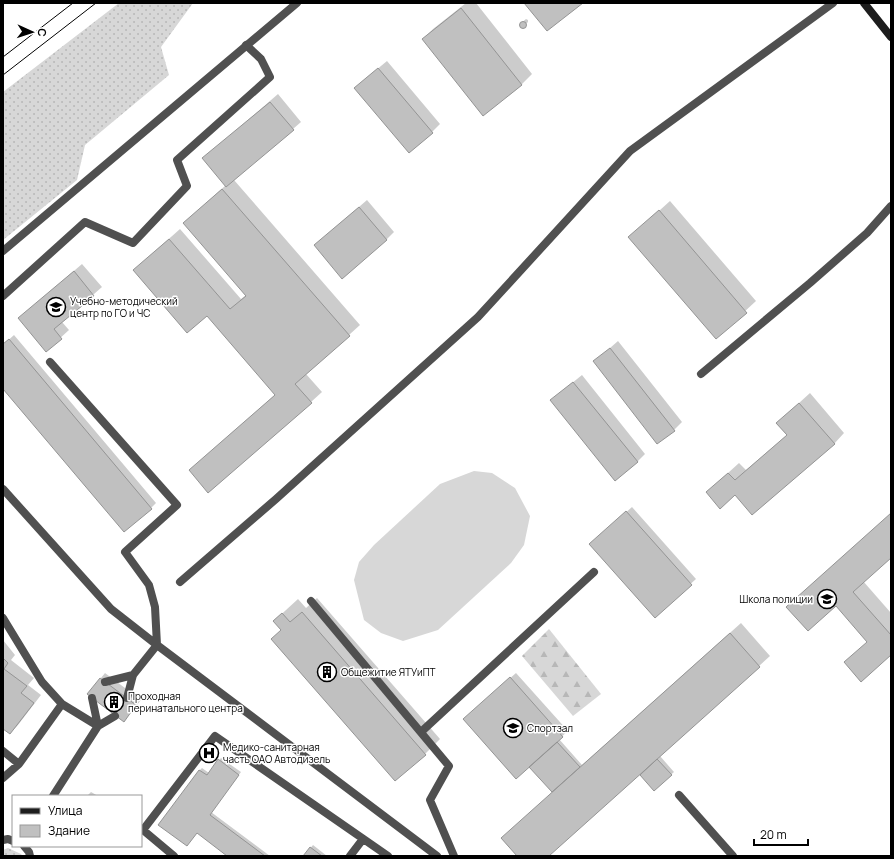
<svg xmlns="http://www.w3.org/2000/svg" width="894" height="859" font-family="Manrope,sans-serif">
<defs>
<pattern id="grass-dots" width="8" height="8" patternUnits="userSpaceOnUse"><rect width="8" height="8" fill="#d7d7d7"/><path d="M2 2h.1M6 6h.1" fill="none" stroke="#b7b7b7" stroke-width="1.8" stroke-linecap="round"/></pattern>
<pattern id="forest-firs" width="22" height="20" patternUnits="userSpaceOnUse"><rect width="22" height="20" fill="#d7d7d7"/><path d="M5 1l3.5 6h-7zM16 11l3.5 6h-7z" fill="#b7b7b7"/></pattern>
</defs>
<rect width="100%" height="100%" fill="#fff"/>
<path fill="url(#grass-dots)" d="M119,3h74l-32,44 8,28 -84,70 -8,35 -74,60v-148z
M8,848l13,6 1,2h-19v-6z"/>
<path fill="url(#forest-firs)" d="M549,629l52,65 -28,22 -51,-60z"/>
<path fill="#d7d7d7" d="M474,471l18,2 23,15 15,28 -6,29 -13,18 -73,67 -35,11 -22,-8 -17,-13 -10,-40 5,-18 15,-17 66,-61z"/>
<path fill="#0003" d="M466,3h10l56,71 -11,11 -98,-46 10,-10z
M526,19l2,1v2l-5,5 -3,-3z
M387,61l53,63 -8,8 -68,-52z
M278,94l23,28 -67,58 126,145 -54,49 16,18 -11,10 -121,68 86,-76 -69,-80 -62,-54 35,-31 61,70 5,-4 -62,-72 42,-38 -22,-27z
M367,200l27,32 -8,8 -71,5z
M670,201l86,100 -40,37 -86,-101z
M82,264l20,23 -40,35 7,8 -23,21 -27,-33z
M14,335l142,168 -5,5 -148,-121v-42z
M618,341l64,81 -8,8 -80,-68z
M582,375l63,79 -8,8 -86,-62z
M810,393l34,40 -10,11 -99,50 -28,-2 32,-29 7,7 41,-35 -10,-12z
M632,507l64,72 -41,37 -59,-77z
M891,514v42l-28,25 28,32v41l-23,-13 -32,-36z
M317,598l123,141 -15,15 -143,-125 -8,-8 24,-22 8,9z
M741,623l29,33 -110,100 14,16 -20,18 -11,-20 -96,86h-29l35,-64 -23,-27 -61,-51 47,-41 52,58 -9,8 23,26z
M3,640l12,15 -4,5 23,18 -6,7 13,10 -23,30 -8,8 -7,-6z
M105,673l36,27 -17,21 -36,-27z
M221,758l20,14 -30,40 59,44h-41l-32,-24 -38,-7 41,-55 2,-2 7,5z
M91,792l7,4h-11z
M313,845l14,11h-23z"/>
<path fill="#c0c0c0" stroke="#949494" d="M524,3h59l-36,28z
M461,8l61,77 -39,31 -61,-77z
M519.5 25a3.5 3.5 0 1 1 7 0a3.5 3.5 0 1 1-7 0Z
M378,68l55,65 -24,20 -55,-65z
M270,102l24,28 -68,57 -24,-29z
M222,189l128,147 -55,48 17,19 -104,90 -19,-23 86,-75 -68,-79 -20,17 -54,-63 36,-31 61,70 16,-13 -63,-73z
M359,207l28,33 -45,39 -28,-34z
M659,210l88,103 -31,26 -88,-102z
M74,271l20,25 -40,33 8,10 -16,13 -28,-34z
M9,339l143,170 -28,23 -121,-143v-45z
M610,348l65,83 -18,13 -64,-83z
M573,382l65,80 -23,19 -65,-81z
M799,403l36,41 -83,71 -17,-20 -15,14 -14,-17 22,-19 7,7 52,-45 -11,-12z
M626,511l66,74 -37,33 -66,-74z
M891,513v45l-38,34 38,43v20l-30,27 -17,-20 23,-20 -31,-36 -28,25 -22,-24z
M302,612l124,143 -31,26 -124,-142 10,-9 -8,-9 9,-8 8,9z
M730,633l30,34 -211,189h-32l-16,-18z
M3,658l5,5 -4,6 23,17 -6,7 13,10 -24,31 -7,-5z
M510,677l53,60 -47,42 -53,-60z
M100,678l36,27 -12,17 -37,-28z
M557,742l23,25 -28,25 -23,-25z
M218,759l21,16 -29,40 55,41h-38l-30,-23 -10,13 -29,-21 41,-55 8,5z
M657,759l15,16 -18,16 -14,-16z
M310,847l12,9h-19z"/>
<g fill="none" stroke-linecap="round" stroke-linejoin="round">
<path stroke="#505050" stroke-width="8" d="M3,296l82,-74 48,21 54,-57 -10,-26 93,-83 -9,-18 -15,-14
M50,362l127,143 -52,47 24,33 6,22 2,38 -24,30 -6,23
M701,374l109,-91 57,-50 24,-27
M3,489l108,120 46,36 280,211
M180,582l96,-83 202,-182 152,-166 203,-148
M311,601l138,165 -19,34 24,56
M3,618l39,64 20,22 36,22
M105,682l28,-7
M92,698l6,28
M421,732l173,-160
M3,751l16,13
M3,778l16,-14 43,-60
M679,795l54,61
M53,796l45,-70 17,-10
M3,840l5,-1 5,2
M24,846l5,6 1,4
M174,856l-31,-26 72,-94 173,120
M350,856l13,-17"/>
<path stroke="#505050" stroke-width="8" d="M3,251l294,-248"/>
<path stroke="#1d1d1d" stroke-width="8" d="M864,3l27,34"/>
<path stroke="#000" stroke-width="1" d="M3,57l70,-54
M3,75l93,-72"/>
</g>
<defs>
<g id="university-ring" transform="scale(1)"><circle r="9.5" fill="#fff" stroke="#000" stroke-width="1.5"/><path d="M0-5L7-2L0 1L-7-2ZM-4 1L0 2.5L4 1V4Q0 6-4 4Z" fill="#000"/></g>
<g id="building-ring" transform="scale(1)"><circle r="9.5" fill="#fff" stroke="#000" stroke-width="1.5"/><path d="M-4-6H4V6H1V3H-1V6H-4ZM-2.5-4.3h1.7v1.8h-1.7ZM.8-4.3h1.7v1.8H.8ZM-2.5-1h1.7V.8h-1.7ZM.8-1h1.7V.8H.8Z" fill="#000"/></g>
<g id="hospital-ring" transform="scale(1)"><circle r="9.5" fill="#fff" stroke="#000" stroke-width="1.5"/><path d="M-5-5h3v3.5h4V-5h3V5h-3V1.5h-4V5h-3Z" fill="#000"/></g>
</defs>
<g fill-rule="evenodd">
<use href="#university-ring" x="56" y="307"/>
<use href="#university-ring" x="827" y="599"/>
<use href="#building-ring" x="327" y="672"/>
<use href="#building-ring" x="114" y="702"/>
<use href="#university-ring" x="513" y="728"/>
<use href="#hospital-ring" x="209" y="753"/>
</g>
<g text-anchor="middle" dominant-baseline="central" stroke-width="3" stroke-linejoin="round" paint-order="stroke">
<g font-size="10" fill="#000" stroke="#fff" text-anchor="start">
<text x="70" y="301">Учебно-методический<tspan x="70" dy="12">центр по ГО и ЧС</tspan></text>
<text x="813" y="599" text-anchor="end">Школа полиции</text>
<text x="341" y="672">Общежитие ЯТУиПТ</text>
<text x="128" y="696">Проходная<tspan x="128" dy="12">перинатального центра</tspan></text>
<text x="527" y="728">Спортзал</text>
<text x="223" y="747">Медико-санитарная<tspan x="223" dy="12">часть ОАО Автодизель</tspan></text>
</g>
</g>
<rect width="894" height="859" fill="none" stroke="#000000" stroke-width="8"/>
<rect x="12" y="795" width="130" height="52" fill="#ffffff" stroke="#999999"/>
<rect x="20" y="808" width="20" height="6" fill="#1d1d1d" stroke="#999999"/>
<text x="48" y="815" font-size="12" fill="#000000">Улица</text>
<rect x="20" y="825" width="20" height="12" fill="#c0c0c0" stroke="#999999"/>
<text x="48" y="835" font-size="12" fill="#000000">Здание</text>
<g transform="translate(32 32) rotate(93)" stroke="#ffffff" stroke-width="3" paint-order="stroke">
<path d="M0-3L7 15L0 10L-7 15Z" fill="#000000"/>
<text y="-6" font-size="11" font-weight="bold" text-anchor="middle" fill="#000000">С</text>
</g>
<path d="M754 839v6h54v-6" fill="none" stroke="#000000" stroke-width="2"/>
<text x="760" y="839" font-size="12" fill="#000000" stroke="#ffffff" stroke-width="3" paint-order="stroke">20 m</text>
</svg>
